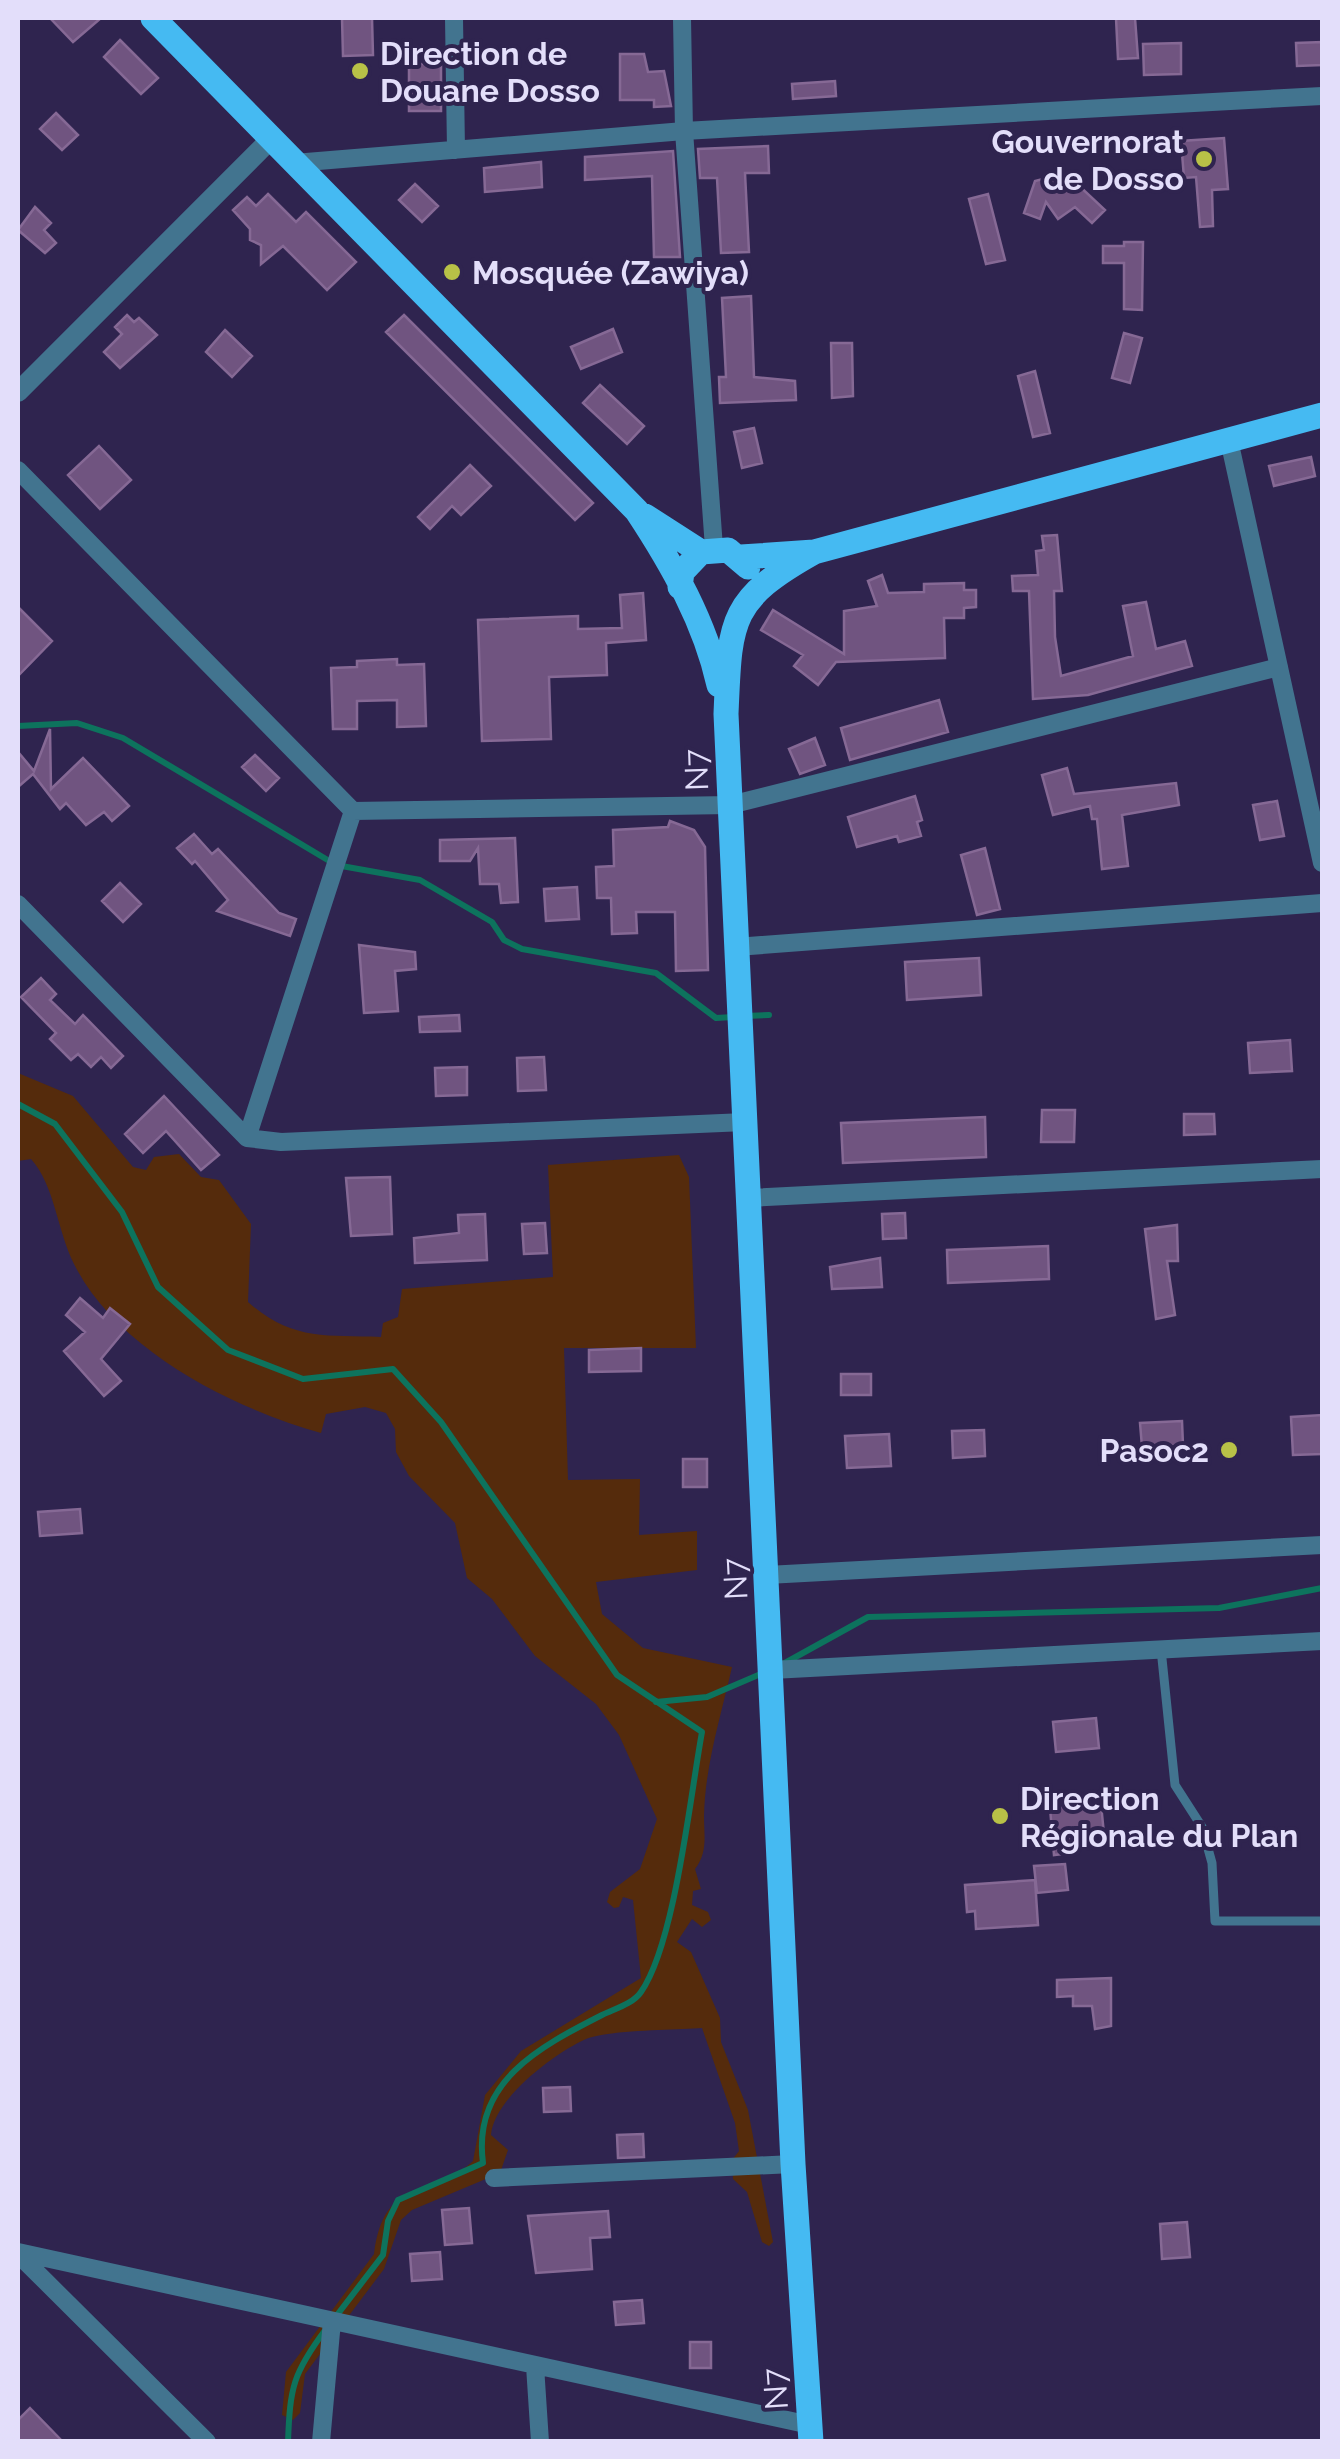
<svg xmlns="http://www.w3.org/2000/svg" width="1340" height="2459" font-family="Raleway,sans-serif">
<rect width="100%" height="100%" fill="#2f244f"/>
<path fill="#552b0c" d="M18,1073l55,23 60,71 13,3 8,-13 25,-3 22,23 18,3 32,44 -3,78c44,39 77,33 133,35l2,-14 15,-6 4,-28 151,-12 -5,-112 131,-10 10,22 7,171h-132l4,132 72,-1 -1,56 58,-4v39l-101,12 6,32 41,34 89,19c-11,49 -27,98 -28,149 0,20 4,36 -9,53l6,20 -8,2 -1,14 16,7 3,8 -9,7 -10,-8 -15,23 14,10 29,66 1,24 27,68 25,132 -4,4 -7,-4 -15,-50 -14,-13 -1,-19 7,-9 -4,-28 -33,-95c-27,2 -95,2 -116,11 -32,14 -93,61 -95,96l17,15 -8,23 -88,37 -11,10 -17,49 -79,105 -5,39 -7,7 -11,-5 4,-43 88,-118c11,-81 54,-51 99,-93l12,-66 36,-44 120,-73 -8,-78 -10,-3 -4,10 -5,1 -7,-6 3,-10 30,-23 17,-50 -38,-84 -23,-31 -61,-48 -43,-57 -25,-21 -12,-55 -46,-47 -13,-24 -1,-23 -9,-16 -21,-6 -39,7 -5,19c-89,-25 -204,-83 -247,-169 -17,-34 -19,-78 -43,-105l-13,2z"/>
<g fill="none" stroke-linecap="round" stroke-linejoin="round">
<path stroke="#0d735d" stroke-width="6" d="M18,726l59,-3 46,15 213,127 84,15 72,42 12,18 18,9 134,24 60,45 17,-1
M745,1016l24,-1
M18,1104l37,20 67,88 36,75 70,63 75,29 90,-10 48,53 176,253 85,57c-12,65 -27,211 -61,260 -8,12 -27,17 -39,23 -63,32 -130,67 -119,148l-85,37 -10,21 -5,34 -49,64
M783,1664l85,-47 351,-9 103,-20
M656,1702l51,-5 56,-24
M288,2442c2,-55 5,-69 38,-113"/>
</g>
<path fill="#705480" stroke="#866995" stroke-width="2.5" d="M50,18h51l-28,24z
M342,18h30l1,37 -30,1z
M1116,18h19l3,40 -20,1z
M120,40l38,38 -17,16 -37,-37z
M1322,42v23l-25,1 -1,-23z
M1181,43v31l-37,1 -1,-31z
M620,54h24l4,18 16,-1 7,35 -17,1v-7h-34z
M409,64h32v47h-32z
M835,81l1,15 -43,3 -1,-15z
M56,113l22,22 -16,15 -22,-21z
M1224,138l4,51 -16,1 1,36 -13,1 -4,-50 -12,1 -3,-37z
M768,146l1,27h-24l4,79 -28,1 -4,-75h-17l-2,-29z
M673,151l7,106h-26l-2,-81 -67,4v-23z
M541,162l1,25 -57,5 -1,-24z
M1058,175l14,4 33,31 -13,13 -17,-16 -17,12 -12,-17 -6,17 -16,-6 11,-32z
M415,184l23,22 -16,16 -23,-22z
M268,194l28,28 10,-10 50,50 -29,28 -44,-44 -22,18v-19l-11,-5v-11l-17,-19 14,-13 9,9z
M988,194l17,66 -19,4 -17,-65z
M35,207l16,16 -7,7 12,13 -11,10 -27,-23z
M1124,242h19l-1,68 -18,-1v-46h-21v-17h21z
M751,296l3,81 41,4 1,19 -76,3 -1,-26h7l-4,-79z
M127,315l7,7 5,-4 18,17 -37,33 -16,-16 18,-18 -7,-7z
M404,315l189,188 -18,17 -189,-188z
M613,329l9,23 -41,17 -10,-22z
M225,330l27,26 -20,21 -26,-25z
M1124,333l18,5 -12,45 -18,-5z
M831,343h21l1,53 -21,2z
M1035,371l15,62 -17,4 -15,-61z
M600,385l44,41 -17,18 -44,-41z
M754,428l8,35 -20,5 -8,-36z
M99,446l32,34 -31,29 -32,-34z
M1311,457l4,19 -41,10 -5,-20z
M470,465l21,21 -30,29 -9,-9 -22,23 -12,-12z
M1057,535l5,56h-8l1,46 6,39 72,-20 -10,-50 23,-4 10,47 29,-8 7,25 -104,29 -55,4 -4,-108h-16l-1,-15 26,-1 -2,-24 8,-1 -2,-14z
M882,575l6,18 36,-1v-8l40,-1v7h12v17l-12,1v10h-20l1,40 -109,4 -18,23 -24,-19 9,-11 -42,-25 12,-20 71,44v-43l33,-5 -9,-25z
M643,593l3,47 -40,3 1,32 -58,2 2,62 -69,2 -4,-121 100,-4v13l44,-1 -2,-33z
M18,607l34,34 -34,35z
M397,659v6l27,-1 2,62 -29,1v-27l-40,1v28h-24l-2,-61 26,-1v-6z
M939,700l9,32 -98,28 -9,-32z
M50,729l1,60 32,-31 46,48 -17,15 -8,-9 -18,13 -20,-22 -6,6 -27,-35 -15,13v-35l16,19z
M815,738l10,27 -25,9 -11,-25z
M255,755l24,23 -13,13 -24,-24z
M1067,768l7,26 102,-11 3,22 -57,10 6,51 -26,3 -5,-50h-5l-2,-13 -37,9 -11,-40z
M915,796l7,24 -5,2 4,14 -22,6 -2,-6 -40,11 -9,-30z
M1277,801l7,35 -24,4 -7,-35z
M670,821l24,9 11,17 3,123 -32,1 -1,-59h-39l1,21 -25,1 -1,-36h-14l-1,-31 18,-1 -1,-36 55,-3z
M194,834l18,20 6,-5 61,64 17,6 -6,17 -73,-25 11,-11 -33,-39 -3,3 -15,-16z
M515,838l3,64 -17,1 -2,-19h-19l-2,-36 -8,13h-30v-21z
M985,848l15,61 -23,6 -16,-60z
M120,883l21,21 -18,18 -21,-21z
M577,887l2,32 -33,2 -2,-32z
M359,945l56,7 1,17 -21,2 3,40 -34,2z
M979,958l2,37 -74,5 -2,-38z
M41,978l15,16 -6,6 25,24 8,-9 40,41 -12,12 -10,-11 -10,10 -13,-13 -7,6 -21,-21 6,-6 -35,-36z
M459,1015l1,16 -40,1 -1,-15z
M1290,1040l2,31 -42,2 -2,-30z
M544,1057l2,33 -28,1 -1,-33z
M467,1067v28l-31,1 -1,-28z
M164,1096l55,59 -18,15 -35,-39 -23,22 -18,-19z
M1042,1110h33l-1,32h-33z
M1184,1114h30l1,20 -31,1z
M985,1117l1,40 -143,6 -2,-40z
M390,1177l2,57 -41,2 -5,-58z
M905,1213l1,25 -23,1 -1,-25z
M485,1214l2,46 -72,3 -1,-25 45,-5 -1,-18z
M545,1223l2,30 -23,1 -2,-30z
M1177,1225l1,36h-11l8,54 -19,4 -11,-90z
M1048,1246l1,33 -101,4 -1,-33z
M880,1258l2,29 -50,2 -2,-22z
M80,1298l23,20 7,-10 20,16 -29,35 20,22 -17,15 -40,-45 21,-19 -19,-17z
M641,1348v23l-52,1v-22z
M841,1374h30v21h-30z
M1322,1415v39l-29,1 -2,-38z
M1182,1421l1,24 -41,2 -2,-24z
M984,1430l1,26 -32,2 -1,-27z
M889,1434l2,32 -44,2 -2,-32z
M683,1459h24v28h-24z
M80,1509l2,24 -42,3 -2,-24z
M1096,1718l3,30 -43,4 -3,-30z
M1101,1804l3,30 -33,2 1,17 -18,2 -4,-47z
M1065,1864l3,26 -31,3 -3,-27z
M1035,1880l3,45 -62,4 -1,-18 -8,1 -2,-27z
M1111,1978v48l-16,3 -3,-23h-19v-10l-16,1v-17z
M570,2087l1,24 -27,1 -1,-24z
M643,2134l1,23 -26,1 -1,-23z
M469,2208l3,35 -27,2 -3,-35z
M608,2211l2,26 -20,1 2,31 -56,4 -8,-57z
M1187,2222l3,35 -28,2 -2,-35z
M440,2252l2,27 -30,2 -2,-27z
M642,2300l2,23 -28,2 -2,-23z
M690,2342h21v26h-21z
M30,2408l33,34h-45v-22z"/>
<g fill="none" stroke-linecap="round" stroke-linejoin="round">
<path stroke="#42748f" stroke-width="9" d="M1161,1649l14,136 27,42 10,36 3,58h107"/>
<path stroke="#42748f" stroke-width="18" d="M454,18l2,132
M682,18l2,113 30,417
M294,163l390,-32 638,-35
M1229,440l93,423
M18,470l335,341 377,-6 549,-138
M353,811l-106,327 34,4 464,-20
M18,904l229,234
M736,947l586,-44
M748,1198l574,-29
M767,1575l555,-30
M772,1670l550,-29
M494,2178l299,-14
M18,2252l792,173
M18,2254l189,188
M535,2366l5,76
M321,2442l11,-121"/>
<path stroke="#42748f" stroke-width="20" d="M18,392l252,-252"/>
<path stroke="#45baf2" stroke-width="25" d="M153,18l484,493c35,53 68,111 82,174
M645,516l56,36
M741,557l73,-5 508,-137
M680,587l2,-15 19,-20 27,-2 20,17
M811,2442l-18,-278 -67,-1450c4,-93 2,-114 88,-162"/>
</g>
<g fill="#b8c147" stroke="#2f244f" stroke-width="4">
<circle cx="360" cy="71" r="10"/>
<circle cx="1204" cy="159" r="10"/>
<circle cx="452" cy="272" r="10"/>
<circle cx="1229" cy="1450" r="10"/>
<circle cx="1000" cy="1816" r="10"/>
</g>
<g text-anchor="middle" dominant-baseline="central" stroke-width="8" stroke-linejoin="round" paint-order="stroke">
<g font-size="32" font-weight="bold" fill="#e3defa" stroke="#2f244f" text-anchor="start">
<text x="380" y="53">Direction de<tspan x="380" dy="37">Douane Dosso</tspan></text>
<text x="1184" y="141" text-anchor="end">Gouvernorat<tspan x="1184" dy="37">de Dosso</tspan></text>
<text x="472" y="272">Mosquée (Zawiya)</text>
<text x="1209" y="1450" text-anchor="end">Pasoc2</text>
<text x="1020" y="1798">Direction<tspan x="1020" dy="37">Régionale du Plan</tspan></text>
</g>
<g font-size="32" fill="#e3defa" stroke="#2f244f">
<text transform="translate(696 770) rotate(-92)">N7</text>
<text transform="translate(735 1579) rotate(-93)">N7</text>
<text transform="translate(775 2389) rotate(-94)">N7</text>
</g>
</g>
<rect width="1340" height="2459" fill="none" stroke="#e3defa" stroke-width="40"/>
</svg>
